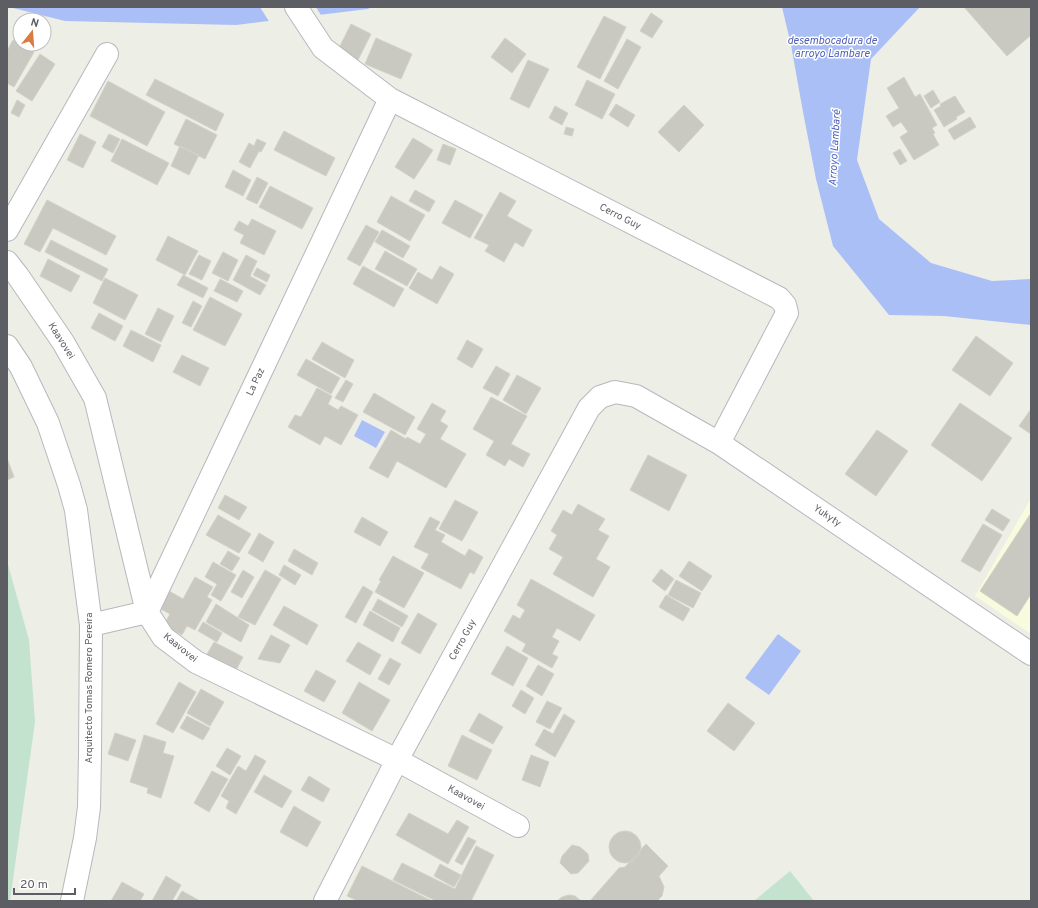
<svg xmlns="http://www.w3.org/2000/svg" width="1038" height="908" font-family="Overpass,sans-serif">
<rect width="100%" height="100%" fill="#edeee5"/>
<path fill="#f8fbdd" d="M1031,498v136l-56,-38z"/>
<path fill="#c4e3ce" d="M7,561l22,79 6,82 -25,179h-3z
M790,871l24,30h-60z"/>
<path fill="#abbff7" d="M9,7h362l-3,2 -132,16 -171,-4z
M782,7h138l-49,52 -14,101 22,59 52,44 61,18 39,-2v46l-87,-9 -55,-1 -56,-69 -17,-67 -13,-67 -12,-67z
M362,420l23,12 -9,16 -22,-12z
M778,634l23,17 -32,44 -24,-17z"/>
<path fill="#edeee5" d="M260,7h56l6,10 -52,6z"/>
<path fill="#c9c9c1" stroke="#d2d2c4" d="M964,7h67v28l-24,21z
M651,13l12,8 -11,17 -12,-7z
M604,16l22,11 -26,52 -23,-12z
M351,24l20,10 -14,28 -20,-10z
M376,38l36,16 -11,25 -36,-15z
M505,38l21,16 -14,19 -21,-16z
M627,39l14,8 -23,42 -14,-8z
M13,40l21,12 -20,35 -7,-4v-32z
M40,54l15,10 -23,37 -16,-10z
M528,60l21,9 -20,39 -19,-9z
M904,77l11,20 5,-3 17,31 -5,3 3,5 -2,1 6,11 -25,15 -14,-23 8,-5 -7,-10 -8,5 -7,-11 13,-8 -12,-20z
M155,79l69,35 -8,17 -70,-36z
M587,80l28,14 -13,25 -27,-14z
M108,81l57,31 -18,34 -57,-30z
M933,90l7,12 -9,6 -7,-12z
M955,96l10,16 -9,5 1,2 -13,8 -10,-17 7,-4 -1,-2z
M17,100l8,5 -6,12 -8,-4z
M616,104l19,11 -7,12 -19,-12z
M684,105l20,20 -25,27 -21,-20z
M555,106l13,7 -6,12 -13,-7z
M970,117l6,10 -22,13 -6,-10z
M186,119l31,16 -12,24 -31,-15z
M566,127l8,2 -2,7 -8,-2z
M284,131l51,27 -9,18 -52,-26z
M80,134l16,8 -13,26 -16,-8z
M109,134l11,5 -7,14 -11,-6z
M413,138l20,12 -19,29 -19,-12z
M122,139l47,24 -12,22 -46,-24z
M257,139l9,4 -5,9 -2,-1 -9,17 -11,-6 10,-19 5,3z
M443,144l13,5 -6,16 -13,-5z
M180,146l19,9 -10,20 -18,-9z
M900,149l7,12 -7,4 -7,-12z
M233,170l18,10 -8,16 -18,-9z
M257,177l11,6 -11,21 -11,-5z
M270,186l43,22 -11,21 -43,-22z
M415,190l20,11 -6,11 -20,-11z
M500,192l16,9 -9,15 25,14 -9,17 -8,-5 -11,20 -19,-11 4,-6 -15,-7z
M391,196l34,19 -15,26 -33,-19z
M47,200l69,36 -10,19 -53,-27 -13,24 -16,-8z
M455,200l28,15 -13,23 -28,-15z
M252,219l24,12 -12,24 -24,-12 4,-8 -10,-5 5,-9 9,5z
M366,225l13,7 -19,34 -13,-7z
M382,230l28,16 -7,12 -28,-16z
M168,236l30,15 -13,24 -29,-15z
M51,240l57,29 -6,12 -57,-29z
M385,251l32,18 -10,17 -32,-17z
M223,252l15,8 -10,21 -16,-8z
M199,255l12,6 -9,19 -13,-6z
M246,255l11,6 -7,15 16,9 -6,10 -27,-15z
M48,259l32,17 -9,16 -31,-16z
M363,266l41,23 -10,18 -41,-23z
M440,266l14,8 -17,30 -28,-16 9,-16 14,8z
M257,268l13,7 -3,7 -14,-7z
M183,275l25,13 -5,10 -26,-13z
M105,278l33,17 -13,25 -32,-17z
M220,279l23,12 -6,11 -23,-11z
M210,297l32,17 -17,32 -32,-16z
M193,301l9,5 -11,21 -9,-4z
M158,308l16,8 -13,26 -16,-8z
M99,313l24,13 -8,15 -24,-13z
M131,330l30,15 -8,17 -30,-16z
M976,336l37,27 -23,33 -38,-26z
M467,340l16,9 -11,19 -15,-9z
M322,342l32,18 -9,18 -33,-19z
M182,355l27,13 -9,18 -27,-14z
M306,359l34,19 -9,16 -34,-19z
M496,366l14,8 -12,22 -15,-8z
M517,375l24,13 -15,26 -23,-14z
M346,380l7,4 -10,18 -8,-4z
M317,388l15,8 -4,8 10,6 3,-4 17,9 -17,30 -16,-9 -5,9 -32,-18 7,-12 6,2z
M374,393l41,24 -10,18 -42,-23z
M491,397l36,19 -16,28 19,10 -7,13 -14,-8 -4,7 -19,-11 8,-14 -21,-12z
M432,403l14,8 -6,10 8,5 -8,13 26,15 -20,34 -49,-27 -9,17 -19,-10 22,-38 15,9 1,-2 13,7 6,-10 -9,-5z
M960,403l52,35 -30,43 -51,-36z
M1031,409v25l-12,-8z
M877,430l31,21 -32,45 -31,-22z
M648,455l39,20 -18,36 -39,-21z
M7,458l7,19 -7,3z
M225,495l22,12 -8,13 -21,-12z
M455,500l23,12 -16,29 -23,-12z
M578,504l27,15 -7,11 11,6 -13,23 14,8 -17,30 -40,-23 10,-17 -14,-8 8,-14 -6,-4 12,-21 9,5z
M992,509l18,11 -7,11 -18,-11z
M1031,513v81l-14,22 -37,-25z
M218,515l33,19 -12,19 -33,-18z
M362,517l26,15 -8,14 -26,-14z
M430,517l10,5 -5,8 10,5 -4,7 24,14 4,-7 14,8 -9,17 -4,-2 -9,17 -40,-21 8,-14 -15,-7z
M983,524l19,11 -22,37 -19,-11z
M259,533l15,9 -11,20 -15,-9z
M294,549l24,14 -6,12 -24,-14z
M228,551l12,7 -8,13 -12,-7z
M393,556l31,17 -20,35 -29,-16 6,-11 -2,-1z
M689,561l23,15 -10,15 -23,-15z
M213,562l23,13 -15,26 -10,-6 6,-11 -12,-7z
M284,565l17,10 -6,10 -16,-10z
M661,569l13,10 -9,12 -13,-10z
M243,570l11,7 -12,21 -11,-6z
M265,570l16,9 -26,46 -17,-8z
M195,577l18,10 -6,10 5,3 -17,30 -8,-4 -5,9 -18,-10 6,-11 -11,-6 10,-17 14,8z
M531,579l64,36 -15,26 -23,-13 -5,9 7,4 -7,13 6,3 -6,11 -30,-17 4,-7 -22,-13 9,-16 7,4 5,-9 -8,-5z
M676,580l25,13 -8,15 -25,-13z
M363,586l10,6 -17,31 -11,-6z
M666,595l24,14 -7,12 -24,-14z
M378,599l30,17 -6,11 -30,-17z
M216,604l33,21 -8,17 -35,-20z
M284,606l34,19 -11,20 -34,-20z
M370,611l30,17 -7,14 -30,-17z
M418,613l19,11 -17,30 -19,-11z
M203,622l19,11 -5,9 -19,-11z
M271,635l19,10 -10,18 -22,-4z
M214,642l29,15 -8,15 -29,-16z
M358,642l23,13 -11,20 -24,-14z
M507,646l21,12 -15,28 -22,-12z
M390,658l11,6 -12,21 -11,-6z
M538,665l16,9 -12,22 -16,-10z
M316,670l20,11 -12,21 -20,-11z
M179,682l17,10 -23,41 -17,-9z
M359,682l31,18 -18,31 -30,-18z
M201,689l23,13 -14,24 -23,-13z
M521,690l13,8 -9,16 -13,-8z
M547,701l15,7 -12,21 -14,-7z
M728,703l27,20 -21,28 -27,-20z
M479,713l24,14 -10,17 -24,-13z
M564,714l11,7 -20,36 -20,-12 9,-16 9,5z
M187,716l23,12 -7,12 -23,-12z
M115,733l21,7 -8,21 -20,-7z
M144,735l22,7 -3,11 11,3 -13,42 -14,-5 1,-5 -18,-6z
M462,735l30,15 -15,30 -29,-14z
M227,748l14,8 -11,19 -14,-9z
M255,755l11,6 -30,53 -10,-6 3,-7 -8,-5 17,-30 8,5z
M531,755l18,7 -9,25 -18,-7z
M212,771l16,8 -19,33 -15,-9z
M264,775l28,16 -10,17 -28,-16z
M309,776l21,13 -7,13 -22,-12z
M294,806l27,16 -14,25 -27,-15z
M409,813l39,21 9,-14 12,7 -21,37 -52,-29z
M609 847a16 16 0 1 1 32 0a16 16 0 1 1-32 0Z
M468,837l8,4 -14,24 -7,-4z
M646,844l22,22 -9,10 5,11 -2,9 -5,5h-67l29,-33 6,-1z
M572,845l8,2 8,7 1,7 -11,12 -7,1 -11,-11 2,-7z
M476,846l18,9 -23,46h-35l-43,-21 9,-17 53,26z
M440,864l21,11 -7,12 -20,-11z
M362,866l70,35h-74l-11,-5z
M166,876l15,9 -9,16h-20z
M122,882l22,12 -4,7h-29z
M182,891l18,10h-24z
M569,895l6,1 6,5h-24l5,-4z"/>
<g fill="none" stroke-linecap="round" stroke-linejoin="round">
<g stroke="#b7b8be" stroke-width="24">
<path id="minor" d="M296,7l27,41 67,51 389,199 6,7 2,8 -68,130
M7,230l100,-176
M7,262l11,14 45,66 32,56 52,214 16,25 33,25 201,98 121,66
M7,346l14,21 27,56 21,62 7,25 15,115 -1,129 -1,53 -4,31 -13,63
M147,612l243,-513
M91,625l56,-13
M325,901l72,-141 192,-352 11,-11 15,-5 21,4 83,47 312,211"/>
</g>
<use href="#minor" stroke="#fff" stroke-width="22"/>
</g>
<g text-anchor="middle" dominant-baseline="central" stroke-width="3" stroke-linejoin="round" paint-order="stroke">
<g font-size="10" fill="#5d5e64" stroke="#fff">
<text transform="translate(620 217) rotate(27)">Cerro Guy</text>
<text transform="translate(61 341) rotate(58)">Kaavovei</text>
<text transform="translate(256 382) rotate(-65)">La Paz</text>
<text transform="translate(827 516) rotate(34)">Yukyty</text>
<text transform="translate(463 640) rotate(-61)">Cerro Guy</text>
<text transform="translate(180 648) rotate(39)">Kaavovei</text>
<text transform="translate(89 688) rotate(-90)">Arquitecto Tomas Romero Pereira</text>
<text transform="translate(466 798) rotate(29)">Kaavovei</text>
</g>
<g font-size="11" font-style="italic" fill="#5062b9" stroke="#fff">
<text x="832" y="41">desembocadura de<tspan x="832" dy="13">arroyo Lambare</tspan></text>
<text transform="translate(835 148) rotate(-87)">Arroyo Lambaré</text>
</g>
</g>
<rect width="1038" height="908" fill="none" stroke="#5d5e64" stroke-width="16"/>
<g transform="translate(32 32) rotate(17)"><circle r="19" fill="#ffffff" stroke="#bebfc1"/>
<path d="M0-3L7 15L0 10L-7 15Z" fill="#da7b3f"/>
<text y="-6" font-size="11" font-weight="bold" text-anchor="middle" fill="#5d5e64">N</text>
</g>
<path d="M14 888v6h61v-6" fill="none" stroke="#5d5e64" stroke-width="2"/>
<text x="20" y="888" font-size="12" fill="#5d5e64" stroke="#ffffff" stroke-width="3" paint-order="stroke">20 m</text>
</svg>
